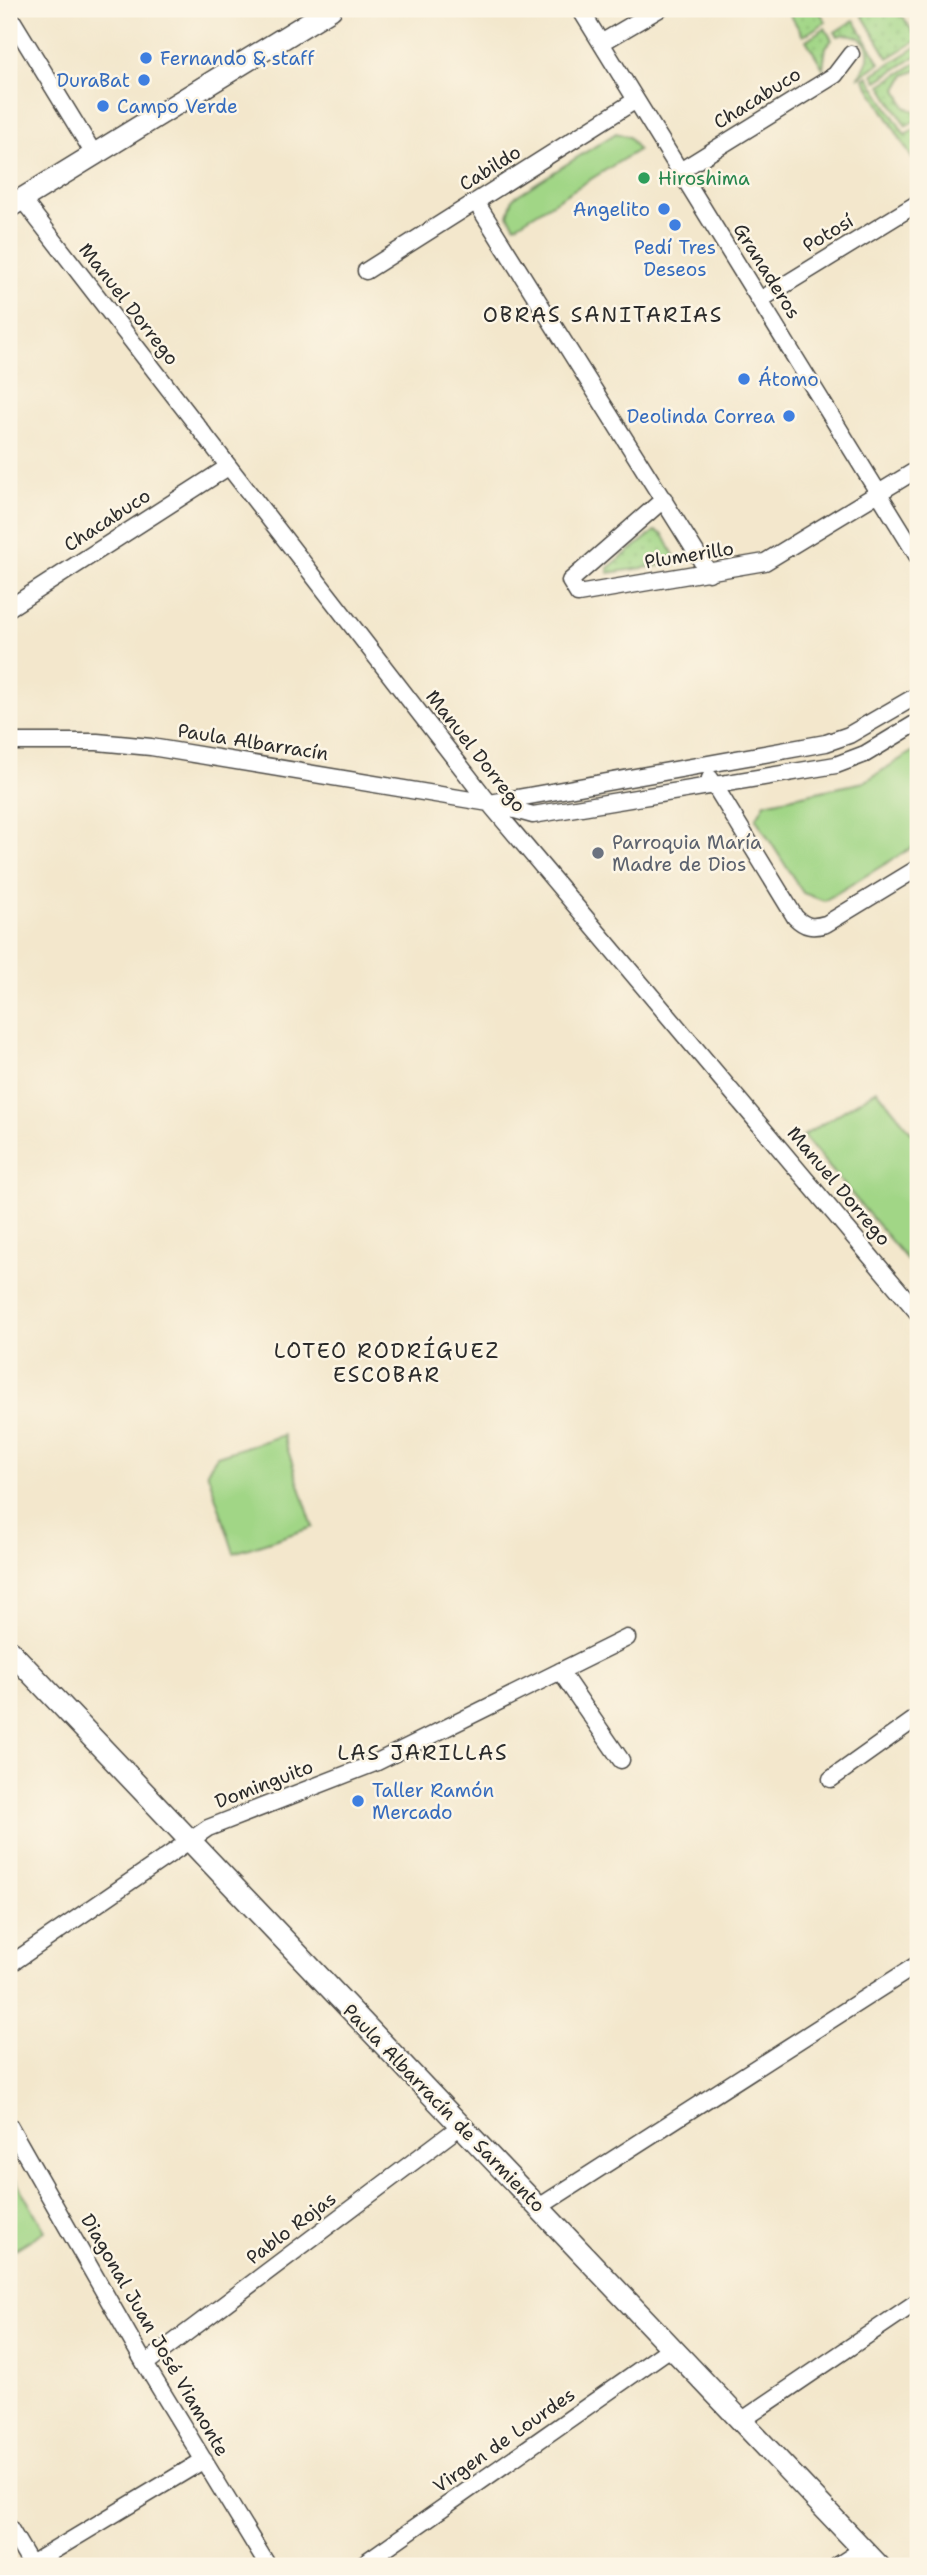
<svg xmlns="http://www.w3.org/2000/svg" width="927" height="2575" font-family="'Shantell Sans',sans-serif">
<defs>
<pattern id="grass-dots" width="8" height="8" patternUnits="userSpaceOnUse" patternTransform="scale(1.75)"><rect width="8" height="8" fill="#a1d686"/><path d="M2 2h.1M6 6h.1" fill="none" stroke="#8bb874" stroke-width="1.8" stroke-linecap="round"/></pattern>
</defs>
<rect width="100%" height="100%" fill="#fcf5e5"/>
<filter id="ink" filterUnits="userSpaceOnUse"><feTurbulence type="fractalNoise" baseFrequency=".0143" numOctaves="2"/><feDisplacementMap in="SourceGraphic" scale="14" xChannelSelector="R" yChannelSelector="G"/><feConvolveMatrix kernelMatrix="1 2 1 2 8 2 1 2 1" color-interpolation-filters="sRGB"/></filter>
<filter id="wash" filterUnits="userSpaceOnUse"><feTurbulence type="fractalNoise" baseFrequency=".00686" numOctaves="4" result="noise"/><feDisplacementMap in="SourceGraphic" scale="28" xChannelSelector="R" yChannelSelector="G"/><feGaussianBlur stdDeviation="1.57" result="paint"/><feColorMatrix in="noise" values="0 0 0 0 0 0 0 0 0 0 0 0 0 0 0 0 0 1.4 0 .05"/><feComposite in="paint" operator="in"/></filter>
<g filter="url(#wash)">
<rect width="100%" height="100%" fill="#f3e7cc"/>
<path fill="url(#grass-dots)" stroke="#668058" stroke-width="2" d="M787,9h31l8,13 -23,14z
M873,9h25l20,31 -30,18 -26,-43z
M854,20l26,43 -21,14c1,-5 8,-11 9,-19 3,-18 -15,-27 -30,-22l-3,-4z
M825,28l7,12 -6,7 -3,21 -17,-28z
M918,46v9l-41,26 -4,-7z
M918,62v8l-13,5 -8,14 8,18 13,6v6l-12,7 -25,-41z
M868,76l37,59 13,-8v41l-54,-89z
M655,531l8,3 15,29 -70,10v-5z"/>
<path fill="#a1d686" stroke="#668058" stroke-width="2" d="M616,133l13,4 9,13 -123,76 -7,-11 5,-17z
M918,748v96l-94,57 -21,-8 -47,-74 9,-16 99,-21z
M877,1090l41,50v133l-115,-137z
M283,1435l30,92 -79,26 -27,-82 10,-15z
M9,2169l36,62 -36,22z"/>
</g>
<g filter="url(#ink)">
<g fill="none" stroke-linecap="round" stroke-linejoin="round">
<g stroke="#494743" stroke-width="19">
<path id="minor" d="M580,9l338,548
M9,15l85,139
M601,43l58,-34
M680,171l155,-96 16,-21
M22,199l467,604 429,510
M476,202l233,371
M366,271l270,-171
M760,300l158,-97
M664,499l-94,82 8,13 187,-32 153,-93
M9,608l219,-141
M9,742h88l54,5 338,56 44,12 303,-50 29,-11 53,-32
M710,778l85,139c10,10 17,11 31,7l92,-56
M490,803l336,-60 23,-8 69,-40
M560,1671l61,89
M831,1779l87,-62
M9,1965l199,-137 167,-65 252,-125
M9,2125l136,239 123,202
M539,2207l379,-243
M145,2364l317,-239
M741,2421l177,-120
M9,2527l23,39
M28,2566l176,-106
M360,2566l312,-219
M837,2566l26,-17"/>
</g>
<g stroke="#494743" stroke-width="24">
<path id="secondary" d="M9,207l322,-198
M9,1650l870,916"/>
</g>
<use href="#minor" stroke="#fff" stroke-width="16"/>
<use href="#secondary" stroke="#fff" stroke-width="21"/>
</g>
</g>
<g fill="#3f7fe0" stroke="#fcf5e5" stroke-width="2.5">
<circle cx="146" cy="58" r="7"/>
<circle cx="144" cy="80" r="7"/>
<circle cx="103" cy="106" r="7"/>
<circle cx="664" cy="209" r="7"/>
<circle cx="675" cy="225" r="7"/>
<circle cx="744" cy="379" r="7"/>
<circle cx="789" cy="416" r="7"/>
<circle cx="358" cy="1801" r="7"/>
</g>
<circle fill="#2e9e5b" stroke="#fcf5e5" stroke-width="2.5" cx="644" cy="178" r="7"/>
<circle fill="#6b7280" stroke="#fcf5e5" stroke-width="2.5" cx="598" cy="853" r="7"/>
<g text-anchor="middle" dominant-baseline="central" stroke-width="5" stroke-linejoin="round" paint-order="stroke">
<g font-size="19" fill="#366cbe" stroke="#fcf5e5" text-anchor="start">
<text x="160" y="58">Fernando &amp; staff</text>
<text x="130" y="80" text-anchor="end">DuraBat</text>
<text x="117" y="106">Campo Verde</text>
<text x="650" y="209" text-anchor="end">Angelito</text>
<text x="675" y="247" text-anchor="middle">Pedí Tres<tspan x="675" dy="22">Deseos</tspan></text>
<text x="758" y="379">Átomo</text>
<text x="775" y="416" text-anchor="end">Deolinda Correa</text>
<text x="372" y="1790">Taller Ramón<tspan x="372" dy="22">Mercado</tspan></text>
</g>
<g font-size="19" fill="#2b2b2b" stroke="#fcf5e5">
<text transform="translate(757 98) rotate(-32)">Chacabuco</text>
<text transform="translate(490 168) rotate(-32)">Cabildo</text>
<text transform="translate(828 233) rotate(-31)">Potosí</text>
<text transform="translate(767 271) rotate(58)">Granaderos</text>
<text transform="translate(129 304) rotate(52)">Manuel Dorrego</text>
<text transform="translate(107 520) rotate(-33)">Chacabuco</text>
<text transform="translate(689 555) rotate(-9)">Plumerillo</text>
<text transform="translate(253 742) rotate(9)">Paula Albarracín</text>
<text transform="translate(476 751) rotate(52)">Manuel Dorrego</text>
<text transform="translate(839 1186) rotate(50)">Manuel Dorrego</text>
<text transform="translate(264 1784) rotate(-21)">Dominguito</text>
<text transform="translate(444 2108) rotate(46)">Paula Albarracín de Sarmiento</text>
<text transform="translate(291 2228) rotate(-37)">Pablo Rojas</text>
<text transform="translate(155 2335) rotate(60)">Diagonal Juan José Viamonte</text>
<text transform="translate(504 2440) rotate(-35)">Virgen de Lourdes</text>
</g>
<g font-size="19" fill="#27864d" stroke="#fcf5e5" text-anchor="start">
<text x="658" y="178">Hiroshima</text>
</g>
<g font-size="19" fill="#5b616d" stroke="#fcf5e5" text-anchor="start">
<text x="612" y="842">Parroquia María<tspan x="612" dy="22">Madre de Dios</tspan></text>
</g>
<g font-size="21" letter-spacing="2" fill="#2b2b2b" stroke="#fcf5e5">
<text x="603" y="315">OBRAS SANITARIAS</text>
<text x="387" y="1351">LOTEO RODRÍGUEZ<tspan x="387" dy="24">ESCOBAR</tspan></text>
<text x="423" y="1753">LAS JARILLAS</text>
</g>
</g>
<rect width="927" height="2575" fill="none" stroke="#fcf5e5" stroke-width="35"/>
</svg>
